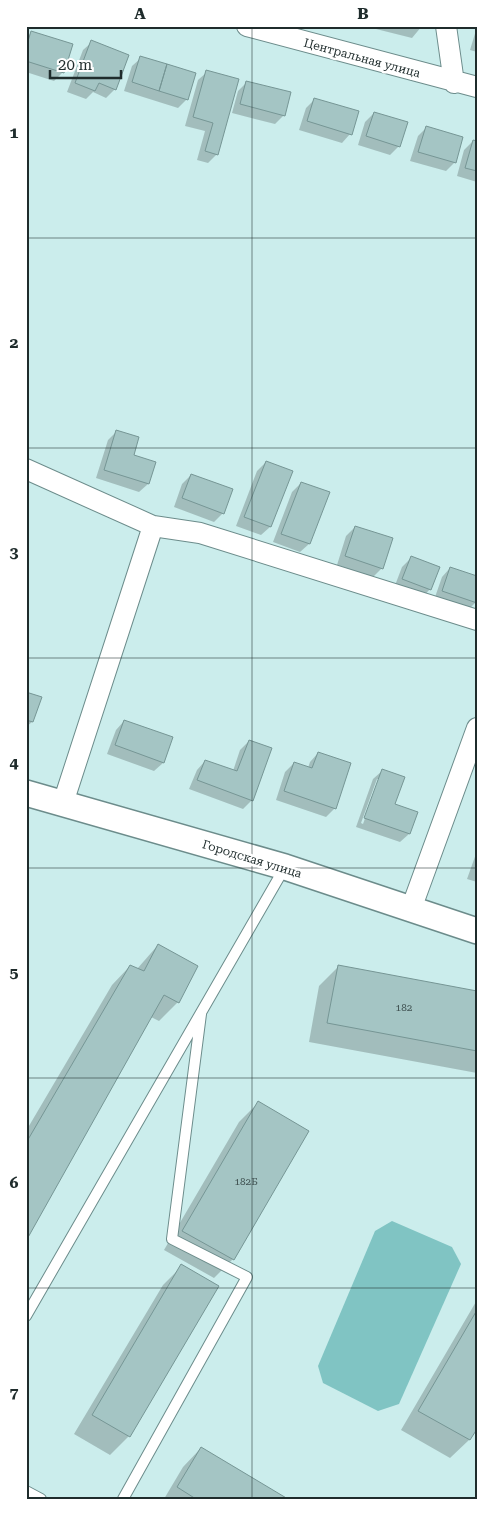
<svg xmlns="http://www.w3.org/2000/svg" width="503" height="1525" font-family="'Roboto Serif',serif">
<rect width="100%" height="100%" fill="#cbedec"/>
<path fill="#80c4c3" d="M392,1221l60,26 9,17 -62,140 -21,7 -55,-28 -5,-17 57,-135z"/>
<path fill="#0003" fill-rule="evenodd" d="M364,26h58l-10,12z
M477,27v25l-7,-2z
M32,32l31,40 -9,9 -28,-9v-34z
M92,42l23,47 -9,9 -13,-6 -7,7 -19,-7 16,-42z
M141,58l46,41 -9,9 -54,-17 8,-25z
M207,72l30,8 -20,74 -9,9 -11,-3 8,-29 -20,-5 13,-46z
M247,82l37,33 -9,9 -43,-11 6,-22z
M315,99l35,35 -8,9 -43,-13 7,-22z
M374,113l25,33 -9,9 -32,-10 7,-23z
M426,128l29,34 -9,9 -36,-10 8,-25z
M473,141l4,1v40l-20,-6 7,-26z
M117,431l31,53 -9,8 -43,-14 12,-38z
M266,462l25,10 -21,55 -9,8 -25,-9 21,-55z
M191,475l32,38 -9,9 -40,-15 8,-23z
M301,483l27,10 -19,51 -9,8 -27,-10 19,-50z
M355,527l27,41 -9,9 -36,-12 9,-29z
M411,558l19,31 -8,9 -28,-10 8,-21z
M450,568l26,34 -9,9 -33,-11 8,-23z
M26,693l14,5 -8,24 -6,5z
M124,721l39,42 -9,8 -47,-17 9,-24z
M249,741l3,59 -9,9 -54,-20 8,-19 8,-9 28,10 7,-21z
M318,753l17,55 -9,9 -50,-17 9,-28 9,-9 14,5 2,-6z
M382,771l12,34 22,8 -7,21 -9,8 -44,-15 17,-48zM377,779h2l-16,45 -2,-1z
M477,851v31l-10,-3z
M158,945l20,57 -19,19 -8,-4 -125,221v-107l86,-146 18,-19 7,3z
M338,967l139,25v81l-168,-31 10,-56z
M258,1103l49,28 -74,128 -19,19 -50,-28 75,-128z
M182,1266l-53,170 -19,19 -36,-21 89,-149z
M477,1300v126l-8,14 -19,18 -49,-28z
M201,1448l84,51h-121l19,-32z"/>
<path fill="#a4c5c4" stroke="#769695" d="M31,31l42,13 -9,29 -38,-12v-13z
M91,40l38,15 -13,35 -17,-7 -4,8 -20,-8z
M140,56l27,8 -8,27 -27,-9z
M167,64l29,9 -8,27 -29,-9z
M206,70l33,9 -21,76 -13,-4 8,-28 -20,-6z
M246,81l45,11 -6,24 -45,-12z
M314,98l45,13 -7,24 -45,-14z
M374,112l34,10 -8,25 -34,-11z
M426,126l37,11 -7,26 -38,-11z
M473,140l4,1v30l-12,-3z
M116,430l23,7 -5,18 22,7 -7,22 -45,-14z
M266,461l27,10 -22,56 -27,-10z
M191,474l42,15 -9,25 -42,-16z
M301,482l29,10 -20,52 -29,-10z
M355,526l38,12 -10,31 -38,-13z
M411,556l29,11 -9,23 -29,-11z
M450,567l27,9v27l-35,-12z
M26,692l16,5 -9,25 -7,-2z
M124,720l49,17 -9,26 -49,-18z
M249,740l23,8 -19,53 -56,-21 8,-20 32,11z
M318,752l33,11 -15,46 -52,-18 10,-29 18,6z
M382,769l23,8 -10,27 23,8 -8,22 -46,-16z
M158,944l40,22 -19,37 -15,-8 -138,246v-98l104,-178 14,6z
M338,965l139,26v60l-150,-28z
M258,1101l51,30 -75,129 -52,-29z
M181,1264l38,22 -89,151 -38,-22z
M477,1310v119l-7,11 -52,-29z
M201,1447l87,52h-92l-19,-12z"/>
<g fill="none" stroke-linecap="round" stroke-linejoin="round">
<g stroke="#6c8c8b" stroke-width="12">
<path id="service" d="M26,1316l259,-449
M26,1491l15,8
M123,1499l124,-222 -75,-38 29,-225"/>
</g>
<g stroke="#6c8c8b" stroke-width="22">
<path id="minor" d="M247,26l230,61
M446,26l8,57
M26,469l127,57 47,7 277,87
M63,803l90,-277
M411,909l66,-181"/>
</g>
<g stroke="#6c8c8b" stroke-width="28">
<path id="tertiary" d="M26,793l259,74 192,64"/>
</g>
<use href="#service" stroke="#fff" stroke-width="10"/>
<use href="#minor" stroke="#fff" stroke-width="20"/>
<use href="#tertiary" stroke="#fff" stroke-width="25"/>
</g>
<path fill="none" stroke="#1f2c2c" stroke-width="1" stroke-opacity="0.55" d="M252,26v1473M26,238h451M26,448h451M26,658h451M26,868h451M26,1078h451M26,1288h451"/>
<g text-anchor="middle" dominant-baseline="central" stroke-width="5" stroke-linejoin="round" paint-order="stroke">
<g font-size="10" fill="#405252">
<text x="404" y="1007">182</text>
<text x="246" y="1181">182Б</text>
</g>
<g font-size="12" fill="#1f2c2c" stroke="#fff">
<text transform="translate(362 58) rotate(15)">Центральная улица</text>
<text transform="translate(252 859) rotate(17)">Городская улица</text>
</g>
</g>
<rect width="503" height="1525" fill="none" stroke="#ffffff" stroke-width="55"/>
<path d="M50 70v8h71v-8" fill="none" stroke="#1f2c2c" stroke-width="2.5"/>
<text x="58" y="70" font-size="15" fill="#1f2c2c" stroke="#ffffff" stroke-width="4" paint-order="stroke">20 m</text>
<rect x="28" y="28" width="448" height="1470" fill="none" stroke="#1f2c2c" stroke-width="2"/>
<g font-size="16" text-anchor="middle" font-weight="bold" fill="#1f2c2c">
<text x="140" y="19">A</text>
<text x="363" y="19">B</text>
<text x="14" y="138">1</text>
<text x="14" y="348">2</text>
<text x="14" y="558">3</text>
<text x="14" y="768">4</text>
<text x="14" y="978">5</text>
<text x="14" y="1188">6</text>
<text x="14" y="1398">7</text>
</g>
</svg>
